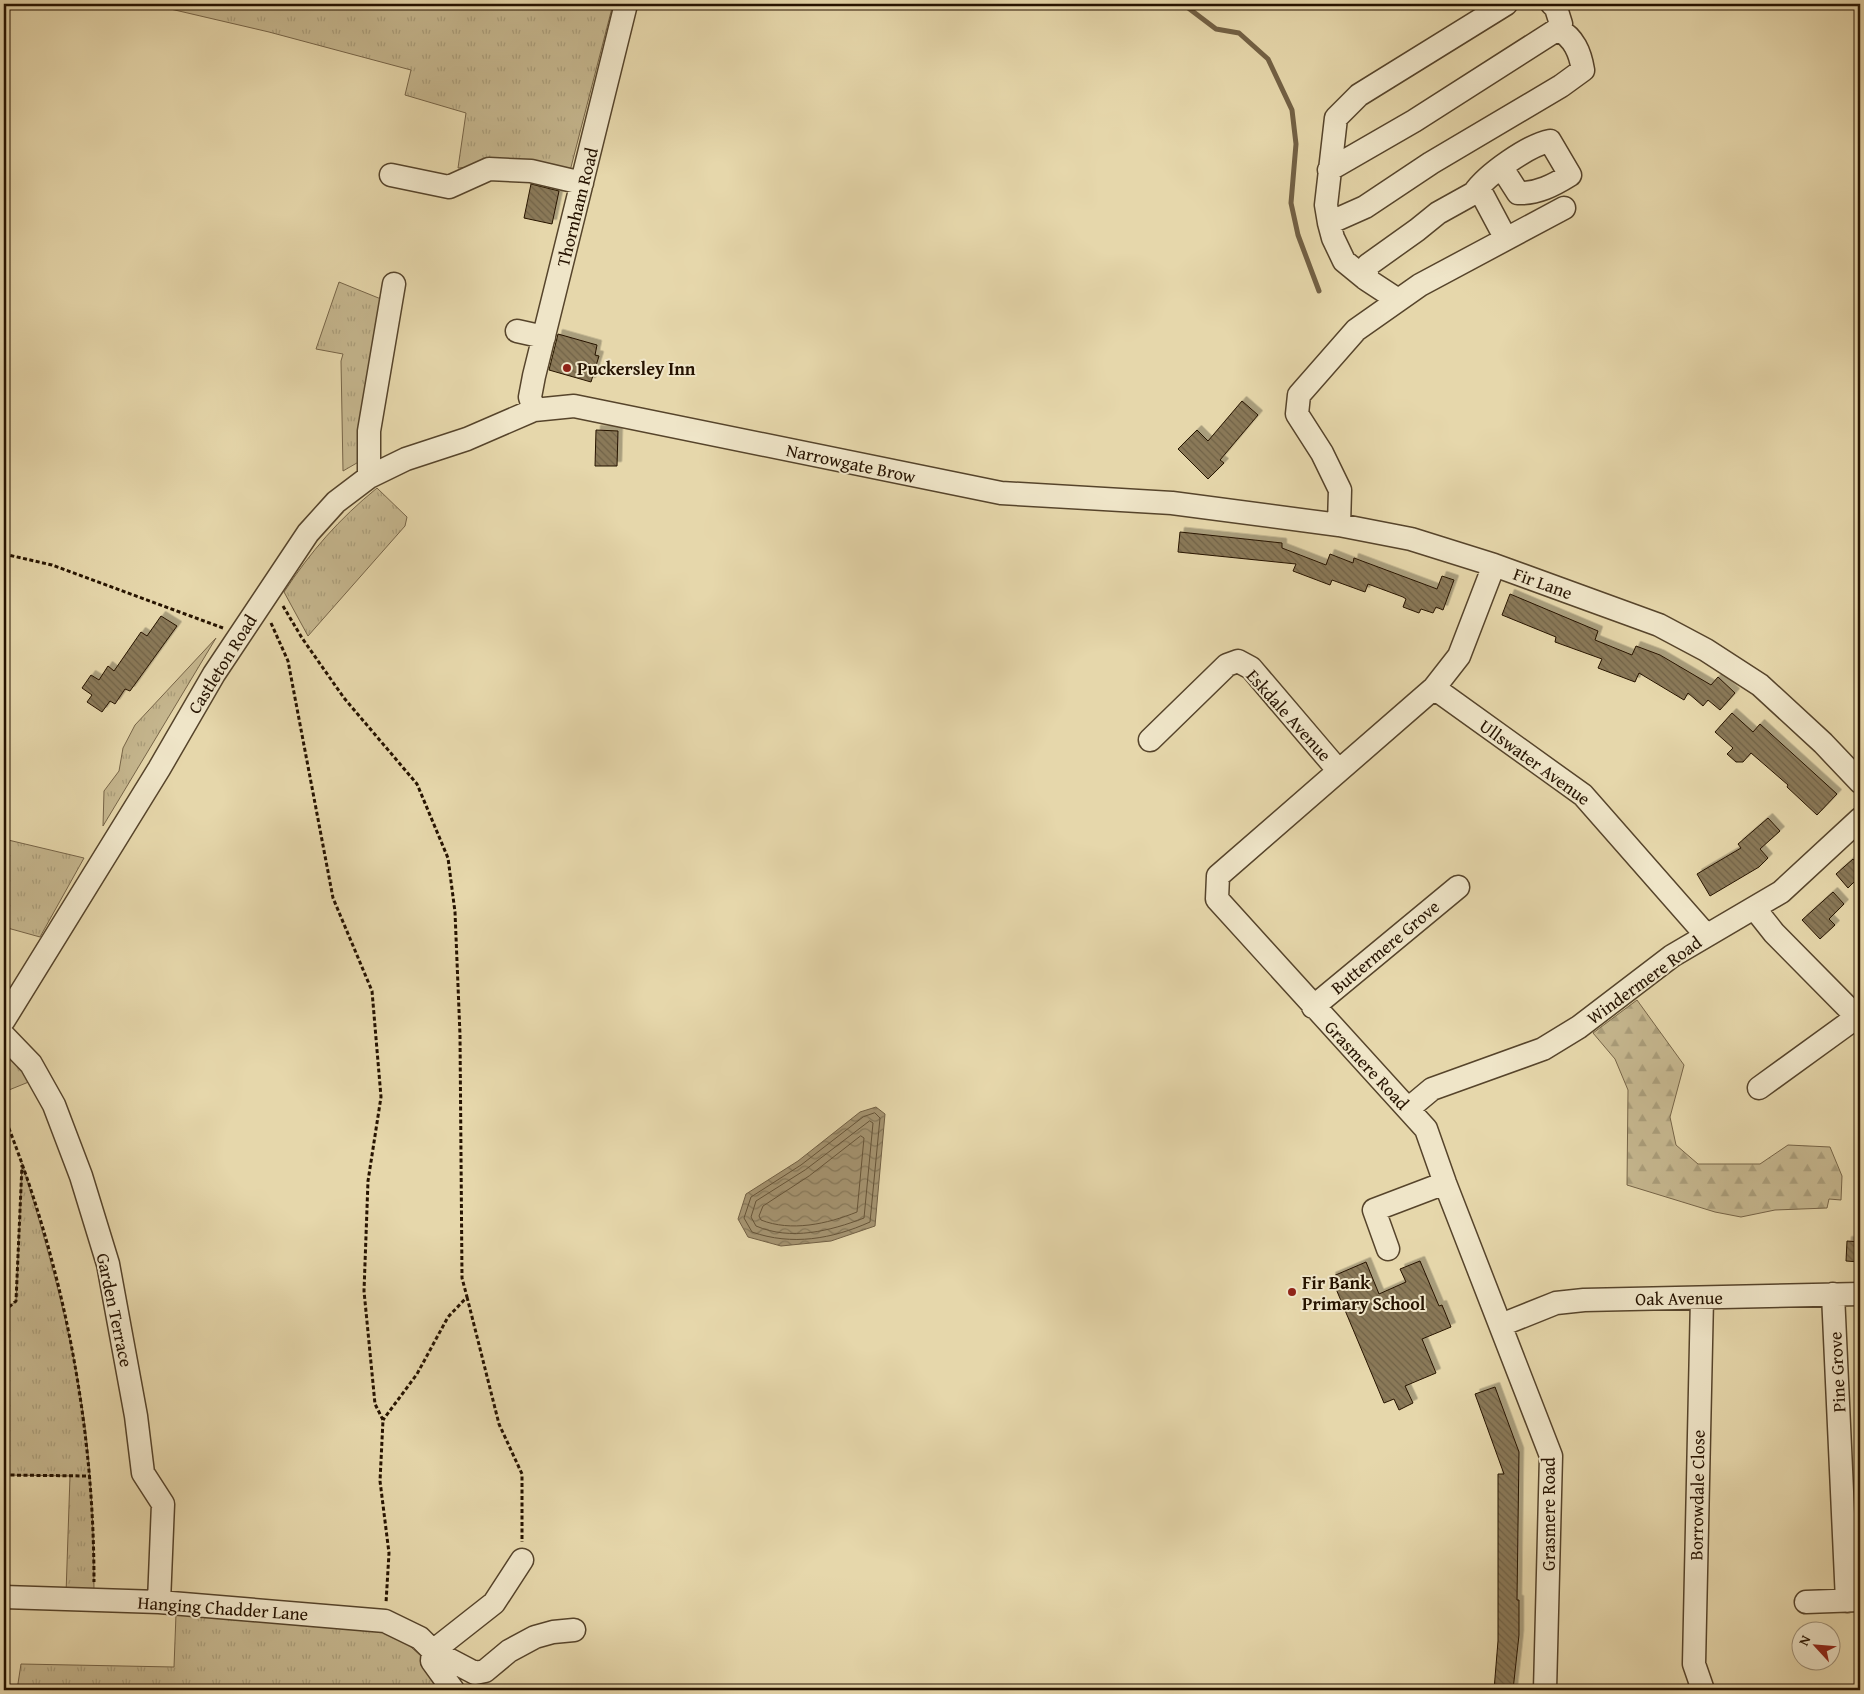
<svg xmlns="http://www.w3.org/2000/svg" width="1864" height="1694" font-family="'Gentium Book Plus',serif">
<defs>
<pattern id="grass-tufts" width="24" height="20" patternUnits="userSpaceOnUse" patternTransform="scale(1.25)"><rect width="24" height="20" fill="#c5b68e"/><path d="M3 7l-1-3M5 7V3M7 7l1-3M15 17l-1-3M17 17v-4M19 17l1-3" fill="none" stroke="#a99c79"/></pattern>
<pattern id="forest-firs" width="22" height="20" patternUnits="userSpaceOnUse" patternTransform="scale(1.25)"><rect width="22" height="20" fill="#c5b68e"/><path d="M5 1l3.5 6h-7zM16 11l3.5 6h-7z" fill="#a99c79"/></pattern>
<pattern id="water-waves" width="16" height="10" patternUnits="userSpaceOnUse" patternTransform="scale(1.25)"><rect width="16" height="10" fill="#a59471"/><path d="M0 5q4-4 8 0t8 0" fill="none" stroke="#86785a"/></pattern>
<pattern id="building-back-hatch" width="6" height="6" patternUnits="userSpaceOnUse" patternTransform="scale(1.25)"><rect width="6" height="6" fill="#8a7959"/><path d="M-1 5l2 2M0 0l6 6M5-1l2 2" fill="none" stroke="#716247"/></pattern>
<filter id="shadow"><feDropShadow dx="4.5" dy="-4.5" stdDeviation="0" flood-color="#0004"/></filter>
</defs>
<rect width="100%" height="100%" fill="#e6d7ab"/>
<filter id="stains"><feTurbulence type="fractalNoise" baseFrequency=".004" numOctaves="4"/><feColorMatrix values="0 0 0 0 .2 0 0 0 0 .09 0 0 0 0 .02 0 0 0 .5 -.17"/></filter>
<radialGradient id="worn" r=".72"><stop offset=".6" stop-color="#630" stop-opacity="0"/><stop offset="1" stop-color="#630" stop-opacity=".3"/></radialGradient>
<path fill="url(#grass-tufts)" stroke="#766447" d="M149,4h464l-43,167 -51,-8 -61,5 8,-55 -61,-18 6,-25 -142,-38z
M339,282l42,17 -19,161 -19,11 -2,-110 2,-7 -27,-5z
M377,488l30,29 -2,9 -97,110 -24,-44c27,-41 55,-73 93,-104z
M216,638l-113,188 1,-35 15,-20 4,-23 12,-23z
M4,839l80,19 -44,79 -36,-10z
M4,1051l32,28 -32,13z
M22,1163c31,102 61,208 68,314 3,39 4,79 4,118l-28,-1 4,-118 -66,-1v-164l12,-10z
M176,1614l197,14 30,12 27,24 10,26h-423l4,-26 153,3z"/>
<path fill="url(#forest-firs)" stroke="#766447" d="M1637,1000l47,65 -14,52 6,28 22,19h62l28,-19 42,2 12,29 -1,24 -12,-1 -2,9 -52,2 -34,7 -26,-5 -88,-27 1,-95 -13,-31 -22,-26z"/>
<path fill="url(#water-waves)" stroke="#726044" d="M876,1107l9,7 -10,112 -44,15 -50,5 -33,-9 -10,-18 8,-25 52,-33 62,-49z"/>
<g fill="none" stroke-linecap="round" stroke-linejoin="round">
<path stroke="#665438" stroke-width="1" d="M875,1113l5,5 -10,104c-38,17 -78,24 -118,10l-8,-14 7,-21 50,-32 62,-48z
M870,1121l3,2 -9,95c-34,13 -73,23 -108,8l-5,-9 5,-16 49,-31z
M861,1136l3,2 -7,74c-30,12 -66,20 -96,8l-2,-4 4,-10 46,-30z"/>
<path stroke="#726044" stroke-width="5" d="M1183,4l33,25 23,4 29,26 24,51 4,34 -5,59 7,32 21,56"/>
</g>
<path fill="url(#building-back-hatch)" stroke="#261300" filter="url(#shadow)" d="M531,184l28,7 -7,33 -28,-6z
M558,334l39,11 -2,10 4,1 -8,26 -42,-12z
M1242,401l16,14 -38,45 4,3 -16,16 -30,-30 19,-19 11,11z
M596,430l22,1 -1,35h-22z
M1180,532l102,11v5l44,17 4,-11 23,9 1,-5 83,31 5,-13 12,4 -11,30 -7,-3 -3,6 -12,-4 -2,4 -16,-6 3,-8 -3,-2 -35,-13 -3,8 -33,-12 -2,5 -37,-14 3,-7 -118,-12z
M1510,594l88,37 -3,9 37,15 4,-9 24,9 51,30 7,-8 17,16 -15,17 -12,-10 -5,6 -15,-13 -4,7 -45,-27 -4,9 -37,-14 4,-9 -47,-17 1,-5 -54,-22z
M161,616l16,10 -47,65 -5,-2 -10,15 -5,-3 -8,11 -15,-10 5,-7 -10,-7 9,-13 8,5 9,-14 6,5 27,-39 6,4z
M1732,713l21,19 7,-8 77,70 -20,21 -30,-28 1,-2 -37,-32 -8,9h-7l-9,-8 6,-6 -18,-16z
M1768,818l12,13 -20,18 8,9 -9,9 -49,29 -13,-22 44,-26 -3,-4z
M1853,859l7,8v9l-12,12 -12,-14z
M1833,892l11,12 -15,15 6,6 -15,14 -18,-19z
M1847,1241l13,1v20l-14,-1z
M1420,1261l19,45 3,-1 9,22 -29,12 14,34 -31,13 8,17 -14,7 -5,-11 -10,4 -53,-126 35,-15 13,32 27,-12 -6,-13z
M1495,1387l24,65 -2,148h2v35l-6,55h-19l4,-49v-167h6l-29,-80z"/>
<g fill="none" stroke-linecap="round" stroke-linejoin="round">
<g stroke="#56442b" stroke-width="25">
<path id="minor" d="M1329,170l85,-49 144,-92
M391,175l58,12 40,-18 42,2 51,12
M1474,193c13,-19 55,-48 76,-52l20,34c-16,10 -33,19 -52,18l-16,-25
M1329,223l36,-16 66,-44 130,-77 22,-16c-3,-18 -9,-32 -25,-41l3,-5 -5,-16 -4,-4
M1366,279l-22,-18 -11,-23 -4,-15 -3,-18 10,-87 23,-23 147,-91
M1398,300l-32,-21 2,-14 49,-35 21,-17 36,-20 8,1 24,45
M517,331l27,6
M534,410l-4,-13 4,-21 92,-372
M369,477v-46l25,-147
M1339,525l1,-35 -18,-37 -25,-39 2,-19 57,-65 64,-45 144,-77
M1494,565l-35,91 -25,32 -216,188 -1,23 209,230 19,54 106,273 -6,234
M1434,688l149,107 123,140
M1150,740l77,-75 11,-4 13,7 87,102
M1755,909l19,24 86,87
M1313,1007l145,-120
M4,1020l155,-251 55,-95 94,-141 28,-31 33,-25 37,-18 61,-20 67,-29 40,-4 427,87 171,10 167,22 72,14 83,26 165,60 47,25 54,35 63,58 37,39
M4,1036l27,28 23,41 27,71 27,88 28,152 7,57 20,31 -4,98
M1759,1088l98,-71
M1408,1109l24,-20 111,-40 36,-22 93,-71 109,-64 79,-73
M1388,1249l-14,-39 71,-27
M1833,1294l14,307
M1702,1298l-8,366 9,26
M1501,1325l55,-22 28,-3 276,-6
M4,1597l155,5 226,19 35,17 13,13 42,22 10,-2 24,-20 26,-14 18,-5 21,-2
M1806,1602l54,-2
M453,1690l-21,-29 1,-10 61,-48 28,-43"/>
</g>
<path stroke="#261300" stroke-width="3" stroke-dasharray="4 2.5" stroke-linecap="butt" d="M4,554l48,11 171,63
M283,606l19,32 42,60 73,86 31,74 7,54 5,123 2,243 5,19 -19,20 -31,57 -34,46
M271,623l17,38 45,237 39,93 9,106 -13,84 -4,110 11,113 8,16 -3,61 9,72 -3,50
M4,1116c59,147 90,307 90,466
M467,1297l32,127 23,50v68
M4,1311l12,-10 6,-136
M4,1475l86,1"/>
<use href="#minor" stroke="#efe5c8" stroke-width="22"/>
</g>
<g fill="#8f2418" stroke="#efe5c8" stroke-width="2">
<circle cx="567" cy="368" r="5"/>
<circle cx="1292" cy="1292" r="5"/>
</g>
<g text-anchor="middle" dominant-baseline="central" stroke-width="4" stroke-linejoin="round" paint-order="stroke">
<g font-size="18" fill="#261300" stroke="#efe5c8">
<text transform="translate(577 207) rotate(-76)">Thornham Road</text>
<text transform="translate(851 463) rotate(12)">Narrowgate Brow</text>
<text transform="translate(1543 583) rotate(20)">Fir Lane</text>
<text transform="translate(222 664) rotate(-58)">Castleton Road</text>
<text transform="translate(1289 715) rotate(48)">Eskdale Avenue</text>
<text transform="translate(1535 762) rotate(36)">Ullswater Avenue</text>
<text transform="translate(1385 947) rotate(-40)">Buttermere Grove</text>
<text transform="translate(1644 980) rotate(-36)">Windermere Road</text>
<text transform="translate(1367 1065) rotate(47)">Grasmere Road</text>
<text transform="translate(1679 1298) rotate(-1)">Oak Avenue</text>
<text transform="translate(115 1310) rotate(78)">Garden Terrace</text>
<text transform="translate(1837 1372) rotate(-93)">Pine Grove</text>
<text transform="translate(1697 1495) rotate(-89)">Borrowdale Close</text>
<text transform="translate(1548 1514) rotate(-90)">Grasmere Road</text>
<text transform="translate(223 1608) rotate(4)">Hanging Chadder Lane</text>
</g>
<g font-size="18" font-weight="bold" fill="#261300" stroke="#efe5c8" text-anchor="start">
<text x="577" y="368">Puckersley Inn</text>
<text x="1302" y="1282">Fir Bank<tspan x="1302" dy="21">Primary School</tspan></text>
</g>
</g>
<rect width="1864" height="1694" fill="none" stroke="#e6d7ab" stroke-width="20"/>
<rect x="5" y="5" width="1854" height="1684" fill="none" stroke="#261300" stroke-width="2.5"/>
<rect x="10" y="10" width="1844" height="1674" fill="none" stroke="#261300"/>
<g transform="translate(1816 1646) rotate(296)"><circle r="24" fill="#efe5c8" stroke="#9f9178"/>
<path d="M0-4L9 19L0 12L-9 19Z" fill="#8f2418"/>
<text y="-8" font-size="14" font-weight="bold" text-anchor="middle" fill="#261300">N</text>
</g>
<rect width="100%" height="100%" filter="url(#stains)"/>
<rect width="100%" height="100%" fill="url(#worn)"/>
</svg>
